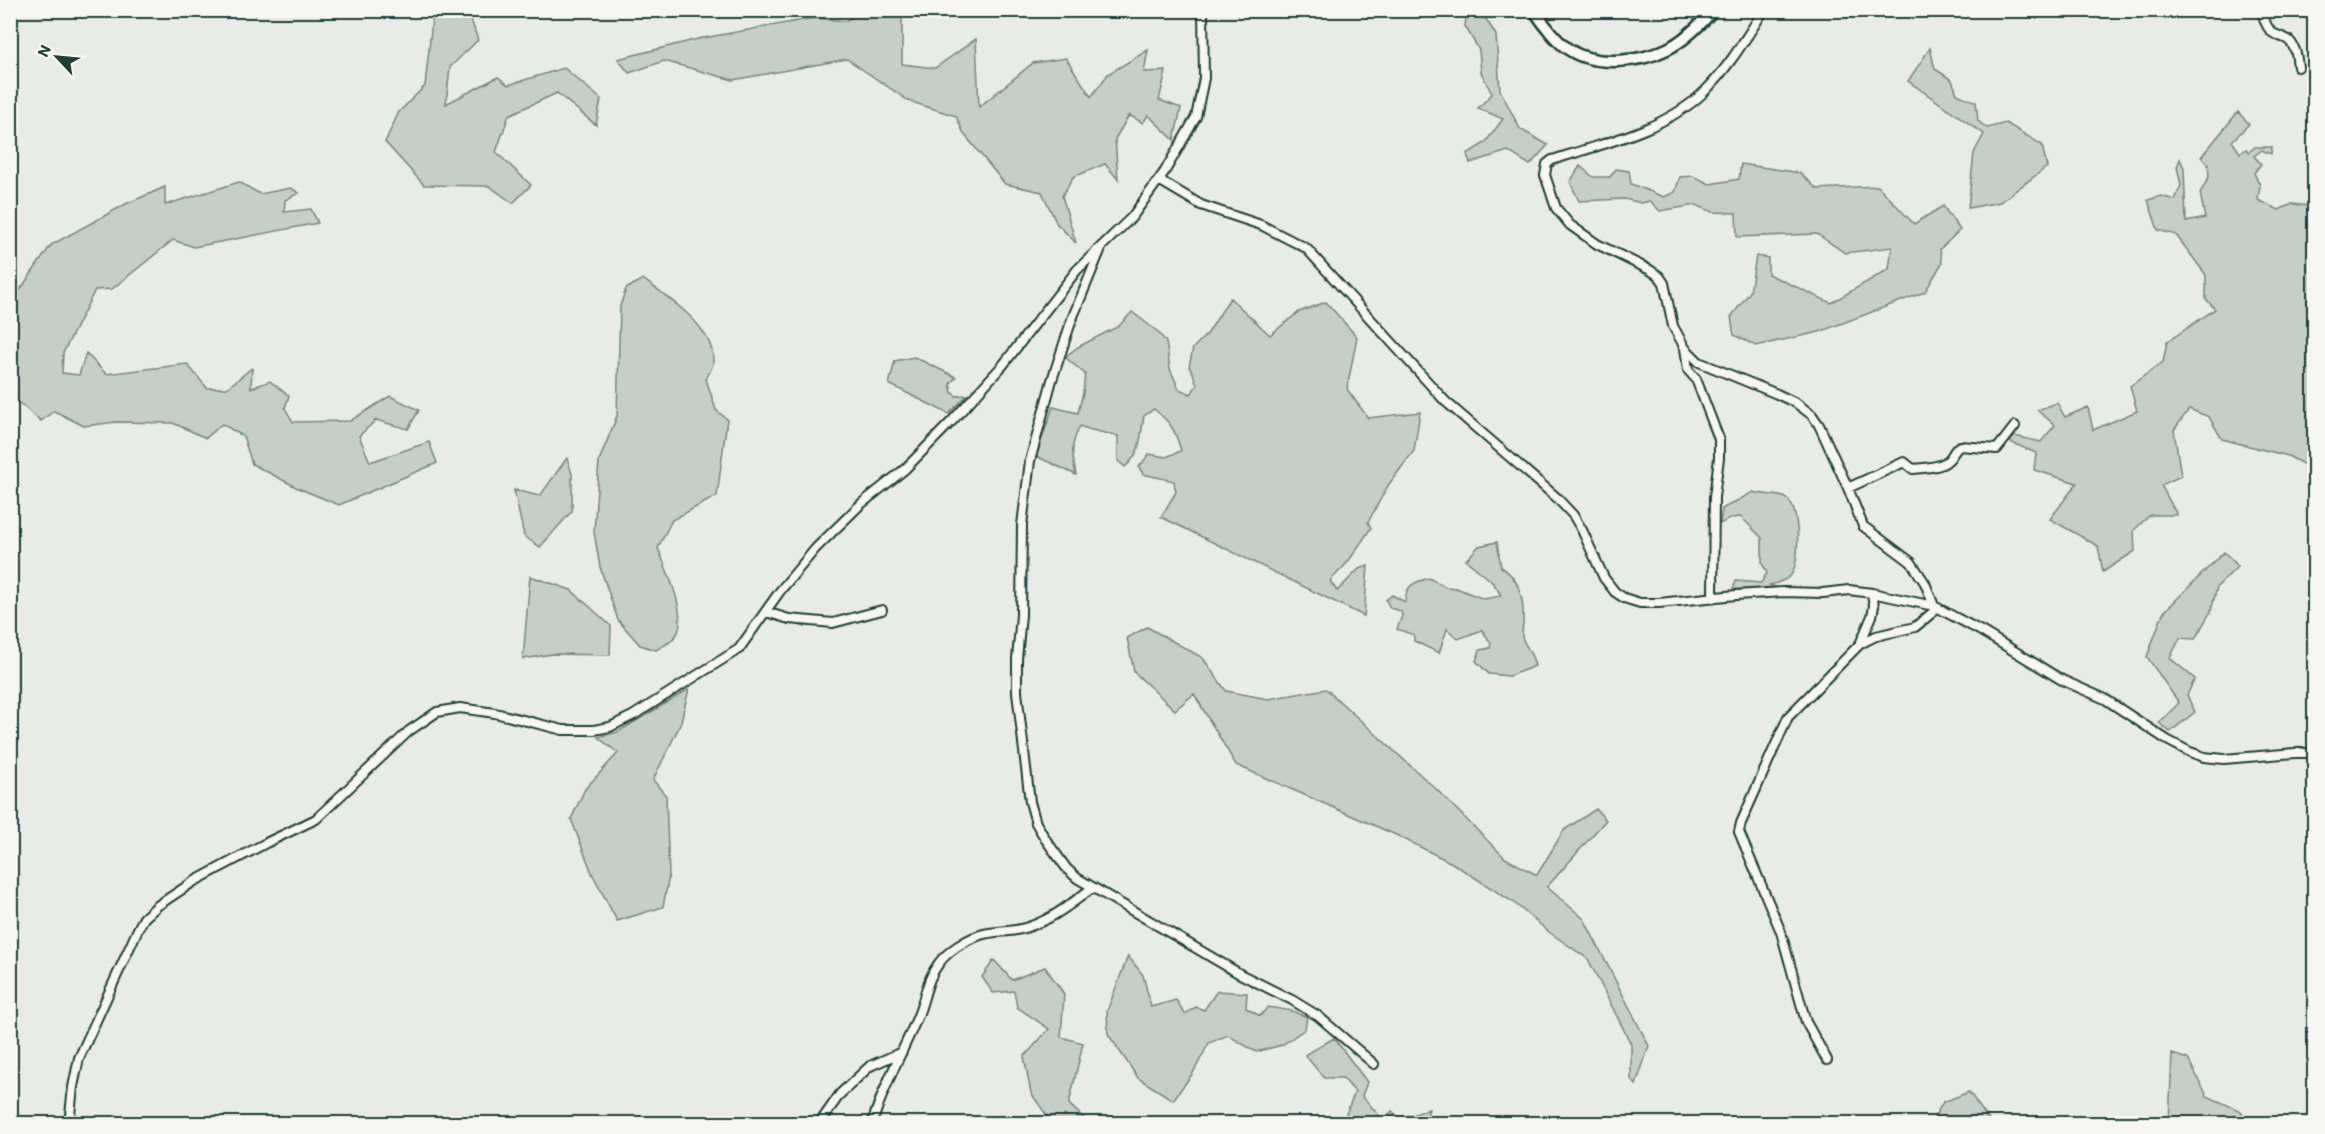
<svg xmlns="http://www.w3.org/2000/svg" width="2325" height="1134" font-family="Itim,sans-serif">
<rect width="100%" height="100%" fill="#e9ebe7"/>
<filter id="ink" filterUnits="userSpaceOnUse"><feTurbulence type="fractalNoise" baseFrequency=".0167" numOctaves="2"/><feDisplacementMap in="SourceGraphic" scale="12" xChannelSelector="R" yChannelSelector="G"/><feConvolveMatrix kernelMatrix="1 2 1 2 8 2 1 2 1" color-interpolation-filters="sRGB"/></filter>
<g filter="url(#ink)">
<path fill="#c7cec9" stroke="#73867e" stroke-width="1.5" d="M433,11h35l10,29 -28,27 -4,37 52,-27 10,8 56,-17 37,31 -5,26 -39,-32 -48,22 -13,37 35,33 -18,18 -24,-17 -65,-1 -39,-43 14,-30 26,-26z
M864,11h30l8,6v47l33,4 41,-29 3,68 54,-44 33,-5 25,39 17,-23 40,-24 -4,22 22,-1 -7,29 22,8 -7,32 -26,-25 -5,8 -14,-8 -14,24 3,40 -13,-15 -32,13 -11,19 14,47 -19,-19 -15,-32 -37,-8 -41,-50 -8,-18 -47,-15 -62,-42 -114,21 -69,-19 -35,12 -11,-14 80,-20 116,-21 31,3z
M1467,11h14l15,24 4,55 20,39 28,16 -18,20 -22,-14 -38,12 -3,-9 18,-11 18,-24 -25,-11 14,-14 -11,-22 -2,-22 -14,-24z
M1930,48l5,21 17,11 5,14 19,8 2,19 9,7 19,-5 36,22 5,22 -47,35 -32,6 6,-55 10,-19 -76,-53z
M2238,112l11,12 -17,17 8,12 6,-4 3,3 6,-5h17l-1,7 -9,-4 -8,6 7,8 -7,9 6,12 -2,15 21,10 13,-6 17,2 5,6v258l-26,-14 -66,-17 -13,-22 -20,-8 -15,21 7,46 -20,9 16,30h-27l-16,15 1,21 -32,21 -5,-26 -48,-27 27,-36 -43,-13 2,-17 -26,-11 5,-6 26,6 14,-17 -18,-15 20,-7 8,14 23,-10 5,23 44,-19 -7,-25 33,-24 4,-20 48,-33 -9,-10v-24l-30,-40 -18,-5 -10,-30 13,-4 14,4 6,-15 -4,-18 3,-8 4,9 2,54 19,-4 -5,-25 9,-16 -1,-14 -7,-6z
M1741,164l59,9 17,16 61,-3 36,38 29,-18 17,24 -20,19 2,14 -17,29 -106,40 -63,14 -22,-11 -3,-18 19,-25 6,-36 12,2v16l63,29 58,-34 3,-22 -47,6 -28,-19 -80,3 -1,-24 -23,-1 -17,-7 -36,6 -10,-10 -9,2 -16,-4 -46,2 -9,-19 10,-16 13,11h17l6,-8 13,2 2,13 33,13 11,-5 5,-15 13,-1 17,8 29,-5z
M239,182l21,12 31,-6 8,5 -14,7 -1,12 27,-3 7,14 -124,24 -21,-7 -61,49 -17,1 -32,63 -1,20 17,2 7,-22 20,21 81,-10 20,24h20l25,-20 -1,20 19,-7 19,15 -4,12 8,14 57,-1 40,-25 29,14 -11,19 -32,-9 -17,16 11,26 59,-20 8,21 -98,42 -41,-17 -46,-24 -9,-28 -21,-12 -16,14 -33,-15 -57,-1 -32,4 -30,-15 -13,10 -30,-25v-93l40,-58 75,-41 39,-17v18z
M643,279c25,19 72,48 70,83 0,6 -5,12 -7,17l10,31 11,9 -10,77 -45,24 -14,28c8,21 26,58 21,81 -3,11 -14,16 -23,21l-16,-5 -22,-25 -18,-53 -6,-35 5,-71 18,-45 3,-110 6,-17z
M1230,298l40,37 29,-23 27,-10 31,35 -10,52 21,29 52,-6 -6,39 -25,33 -21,38 3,6 -23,34 -18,19 7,10 22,-22 9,-3 -4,50 -203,-99 15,-25 -2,-11 -31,-7 -4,-7 10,-13 17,3 15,-6c-6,-22 -10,-28 -27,-42l-10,7c-4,20 -2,37 -19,51l-7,-6v-25c-13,-4 -25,-4 -38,-10 -10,18 -8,29 -4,49l-40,-19 17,-49 25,6 5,-20 2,-19 -20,-17 13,-10 41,-21 13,-14 26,20 8,10 4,27 9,20 12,5 6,-9 -4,-12 -4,-6 4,-19 15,-15z
M914,357l42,20 -6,7 2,8 4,4 11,-1 -18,19 -60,-30 6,-23z
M567,458l5,16v37l-32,36 -16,-11 -10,-46 26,6z
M1753,492c9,3 25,2 33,6 14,8 15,64 5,77 -5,6 -14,8 -21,10l8,3 -8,2 -37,-1 3,-8 25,2 6,-10 -5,-10v-25l-21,-21 -10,1 -11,6 2,-15z
M1497,542l4,25c19,11 23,33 22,54 0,5 -1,10 -1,15 1,8 11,17 13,30l-26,10 -20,-2 -13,-13 4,-11 10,-2 1,-5 -9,-13 -24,9 -11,-10 -8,24 -25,-12v-6l-17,-6 5,-13 -1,-5 -11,-3 -4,-8 6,-5 13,7c1,-17 9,-20 24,-24l17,9 10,1 28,11 17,-3c-7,-17 -21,-23 -35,-36l13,-14z
M2224,552l14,14 -21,21 -6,24 -16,28 -15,-1 -10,20 25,21 -8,16 8,17 -25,20 -11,-9 20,-20 -32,-46 16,-44z
M530,576l41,14 40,36 -1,29 -58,-1 -29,5z
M1147,627l56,31 23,33 42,8 58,-10 110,100 69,69 32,17 27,-45 32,-21 10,11 -59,67 37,32 65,127 -13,39 -5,-6v-35l-43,-85 -39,-27 -36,-30 -61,-39 -56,-28 -160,-70 -42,-71 -19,16 -41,-38 -7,-34z
M689,689l-9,36 -27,55 13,16 3,80 -6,31 -46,14 -25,-48 -21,-54 14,-30 33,-36 -20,-16 20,-5z
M1128,956l15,19 8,32 25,-7 9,14 11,-7 8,3 13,-19 30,2 -1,15 14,8 8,-9 24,4 15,6 -2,12 -23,16 -26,7 -28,-17 -19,8 -16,30 -20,27 -35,-22 -30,-44 -1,-23z
M994,960l18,20 33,-13 19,27 -3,43 22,6 -14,61 20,19h-37l-21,-30 -7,-36 25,-28 -32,-22 -3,-16 -21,2 -11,-16z
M1334,1038l33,44 -5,14 21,24 9,-9 9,8 28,-10 -4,14h-76l1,-3 -4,-6 9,-22 -12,-14h-19l-19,-23z
M2172,1054l16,5 19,37 34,15 7,12h-79z
M1969,1092l22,31h-60l12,-21z"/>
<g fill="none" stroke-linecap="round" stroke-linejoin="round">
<g stroke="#1f3d34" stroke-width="12">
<path id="street" d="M1764,10c-18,28 -37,60 -61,83 -39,37 -101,51 -151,67l-5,4 -2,11 11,33 14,17 27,19 53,26 9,6 5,7 9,43 12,22 14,14 78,32 19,9 16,12 7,10 29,63 15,38 48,36 14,21 9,23
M2262,10c7,37 24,18 32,38 3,5 3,13 4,19
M1159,180l42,25 60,20 45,23 139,153 111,96 17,18 9,15 22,48 11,14 9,6 16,5h19l77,-8 47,-3 40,1 26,-3 23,3 62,13 47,25 81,49 43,19 62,41 23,12 14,5 20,2 71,-6h19
M1102,246l-30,73 -20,61 -22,81 -8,64 -1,90 -4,44v33l13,110 6,21 10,17 21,29 10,9 163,96 52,26 26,16 56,48
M1685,348l3,22 8,9 23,60v19l-5,39 -1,101
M1848,488l56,-26 9,7c9,-1 26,-1 34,-8 6,-4 6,-11 13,-15l37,3 18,-23
M766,612l23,7 44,4 49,-13
M1860,644l16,-8 39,-9 23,-19
M1827,1060l-21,-38 -25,-90 -42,-100 2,-9 47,-106 72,-73 12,-28 2,-10 -2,-13
M69,1124l4,-37 6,-29 60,-131 5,-9 13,-12 36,-24 73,-39 50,-24 93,-88 28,-19 23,-4 35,5 68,17h31l16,-3 24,-12 105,-66 41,-58 36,-43 45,-44 44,-35 47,-48 51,-56 74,-95 55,-53 33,-46 31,-54 8,-39 -1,-68
M819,1124l21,-30 30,-28 32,-14
M872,1124c11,-38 30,-70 45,-106 8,-18 9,-38 22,-55 9,-12 26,-23 41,-28 12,-4 25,-3 36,-5 29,-5 54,-25 76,-42"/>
</g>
<g stroke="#1f3d34" stroke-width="15">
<path id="secondary" d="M1534,10c10,14 20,29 34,39 26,18 71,14 99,0 17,-8 33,-24 46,-39"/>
</g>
<use href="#street" stroke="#f6f6f2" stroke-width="8"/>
<use href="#secondary" stroke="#f6f6f2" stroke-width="10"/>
</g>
</g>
<rect width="2325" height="1134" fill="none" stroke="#f6f6f2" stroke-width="36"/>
<rect x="18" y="18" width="2289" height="1098" fill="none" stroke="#1f3d34" stroke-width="2" filter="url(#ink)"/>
<g transform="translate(57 57) rotate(296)" stroke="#f6f6f2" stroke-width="4.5" paint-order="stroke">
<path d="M0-4.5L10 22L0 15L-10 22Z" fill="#1f3d34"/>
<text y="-9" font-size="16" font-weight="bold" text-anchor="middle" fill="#1f3d34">N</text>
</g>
</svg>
